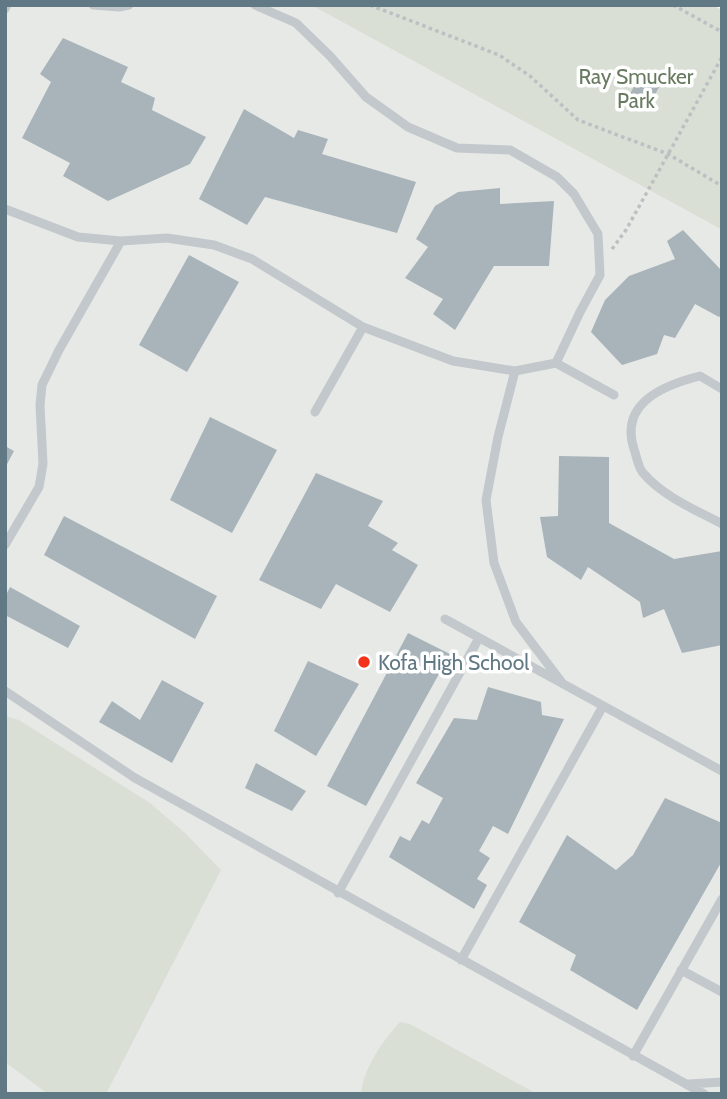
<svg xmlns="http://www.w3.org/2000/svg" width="727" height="1099" font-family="Cabin,sans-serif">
<rect width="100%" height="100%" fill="#f9f9f6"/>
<path fill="#e7e9e7" d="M5,5h306l411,225v864h-717z"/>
<path fill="#d9dfd5" d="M311,5h402l9,5v220z
M5,716l14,4 131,83 35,30 36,37 -115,224h-58l-43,-32z
M400,1022l10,2 127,70h-176c2,-25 22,-54 39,-72z"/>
<path fill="#a8b4b9" d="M63,38l65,29 -7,15 34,16 -3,12 54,27 -16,27 -82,37 -45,-25 7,-13 -48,-25 29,-56 -11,-8z
M642,71l20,11 -13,23 -19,-11z
M244,109l50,29 4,-8 30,9 -6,15 94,28 -19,51 -132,-36 -18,28 -48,-26z
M500,188v16l54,-3 -5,65h-55l-39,64 -22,-16 10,-15 -38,-21 23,-31 -12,-8 19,-33 23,-14z
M683,230l39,41v44l-3,2 -24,-13 -20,34 -11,-3 -7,19 -35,11 -31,-33 14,-32 24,-24 46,-17 -8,-18z
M189,255l50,27 -52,90 -48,-27z
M210,417l67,33 -45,83 -62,-33z
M5,446l9,5 -9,17z
M559,456l50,1v66l65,36 48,-8v94l-40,8 -18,-44 -21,9 -3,-16 -52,-35 -7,13 -34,-23 -7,-40 18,-1z
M316,473l67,28 -15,25 30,17 -6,7 26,15 -28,47 -54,-28 -15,25 -62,-29z
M64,516l153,80 -22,43 -151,-84z
M10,587l70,39 -12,22 -63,-33v-18z
M408,633l42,21 -84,152 -39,-20z
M308,661l51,23 -43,72 -42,-25z
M162,680l42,23 -32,60 -73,-41 13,-21 28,19z
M488,687l53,15 1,13 22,4 -56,115 -15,-8 -14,25 11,7 -13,21 10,6 -13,24 -85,-52 11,-21 10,5 12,-21 7,4 14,-26 -27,-15 38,-65 23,2z
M256,763l50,28 -14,20 -47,-23z
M665,798l57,25v38l-85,149 -67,-40 6,-15 -57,-33 48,-87 49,35 17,-15z"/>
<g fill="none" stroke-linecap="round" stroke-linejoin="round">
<path stroke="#bcc0c3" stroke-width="3.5" stroke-dasharray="3.5 3.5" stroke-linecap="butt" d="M370,5l129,50 31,21 48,44 90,34 54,32
M673,5l49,27
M612,249l14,-19 96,-173"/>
<path stroke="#c2c8cb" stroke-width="9" d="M93,5l26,2 10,-2
M5,9l2,-4
M5,209l73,28 43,4 46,-3 47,7 38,14 111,68 90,34 62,10 41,-8 24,-51 20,-37 -2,-41 -24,-40 -17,-17 -47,-27 -53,-2 -49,-21 -42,-30 -36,-41 -34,-33 -41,-18
M556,363l58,32
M515,371l-17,66 -12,63 8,63 22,59 47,62
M722,389l-22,-13c-36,9 -81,27 -66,73 3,8 4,20 10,25 20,23 52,36 78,50
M315,412l48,-85
M5,545l34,-58 4,-23 -3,-59 2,-20 17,-35 62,-109
M445,619l277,152
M5,691l130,87 569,316
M338,893l141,-255
M461,960l142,-254
M681,970l41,22
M633,1056l89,-157
M689,1084l33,-2"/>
</g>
<circle fill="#f5331a" stroke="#fff" stroke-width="2.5" cx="364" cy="662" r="7"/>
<g text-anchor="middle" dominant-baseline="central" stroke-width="7" stroke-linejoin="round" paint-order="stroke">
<g font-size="21" fill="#687b61" stroke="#fff">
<text x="636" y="76">Ray Smucker<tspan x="636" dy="24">Park</tspan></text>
</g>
<g font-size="21" fill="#617984" stroke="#fff" text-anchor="start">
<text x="378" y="662">Kofa High School</text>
</g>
</g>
<rect width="727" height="1099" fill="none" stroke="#617984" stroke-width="14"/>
</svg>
